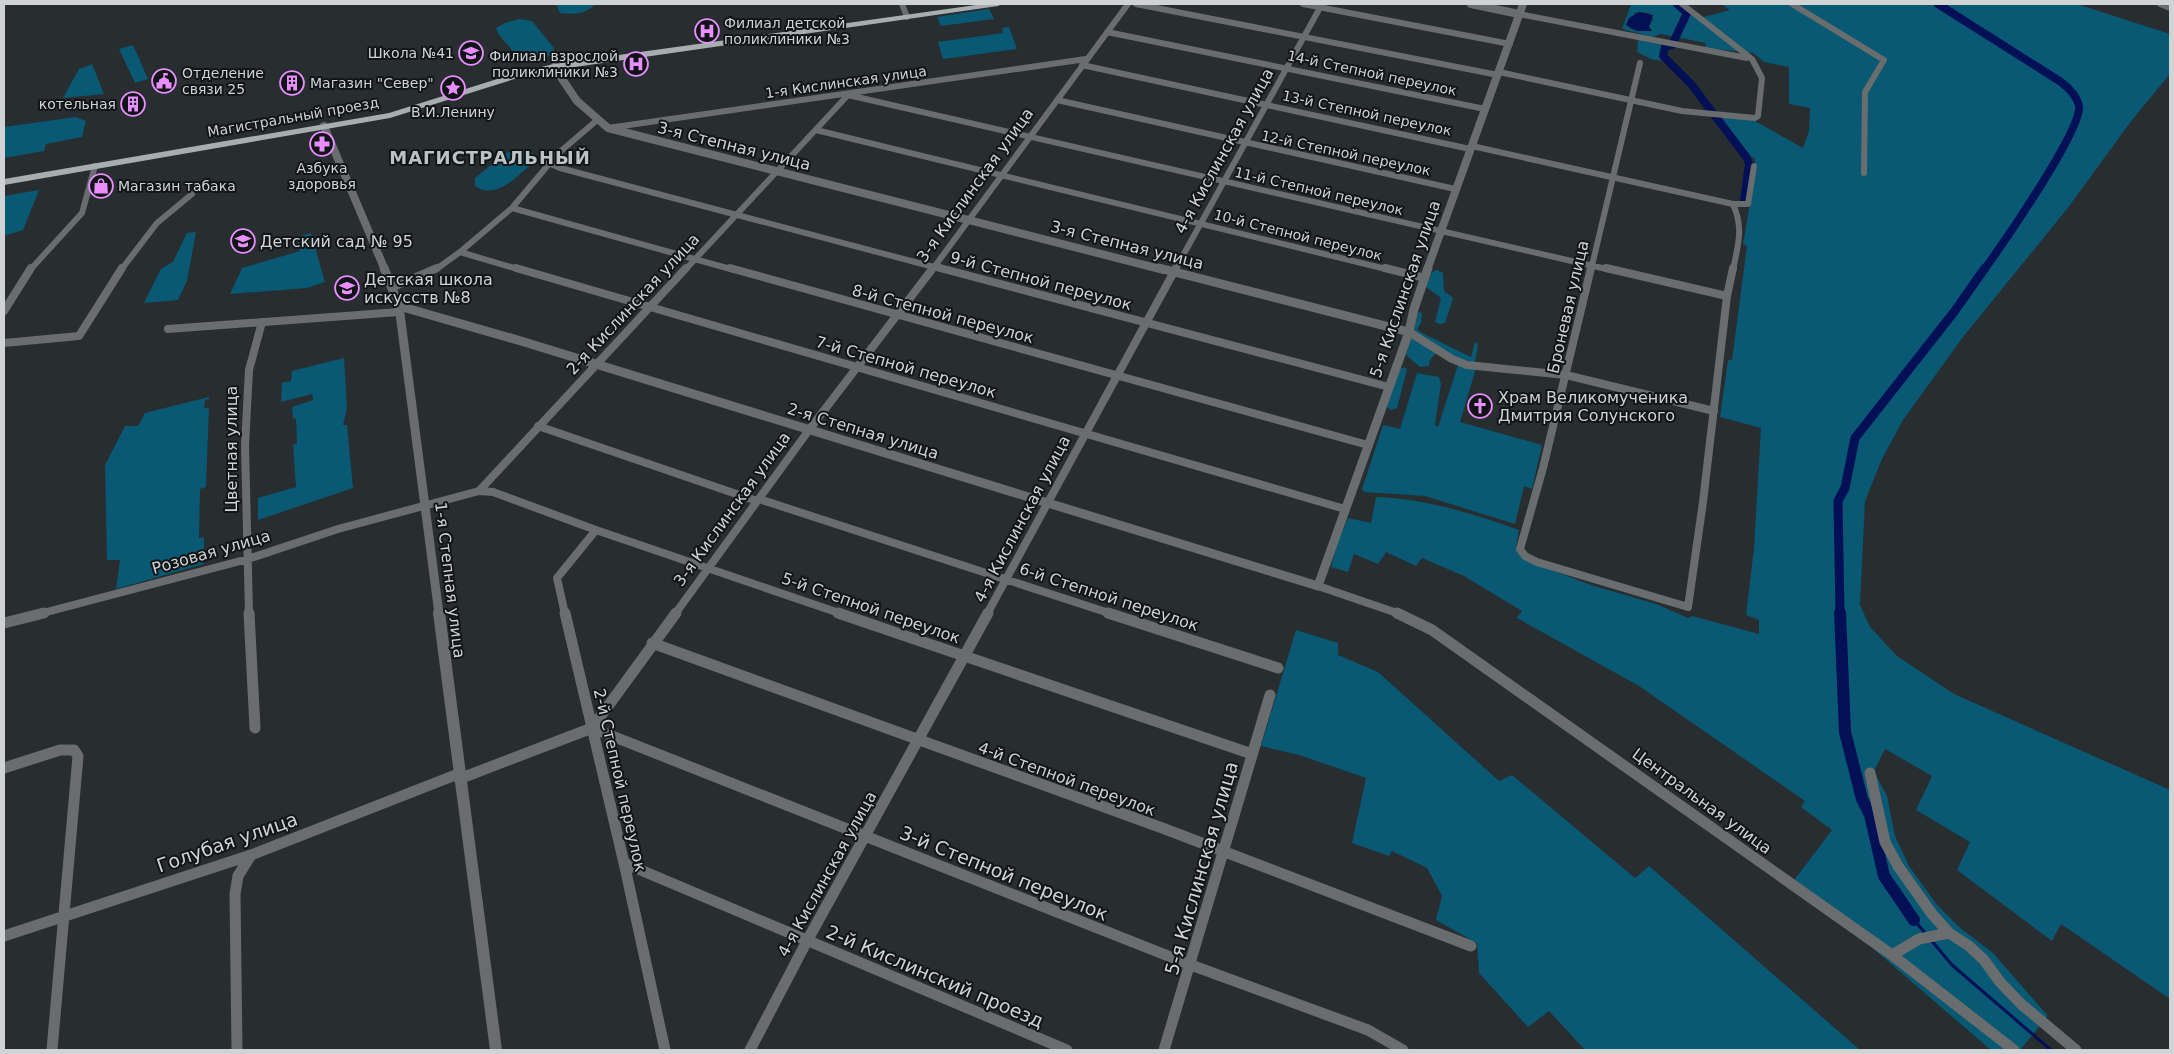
<svg xmlns="http://www.w3.org/2000/svg" width="2174" height="1054" font-family="'DejaVu Sans',sans-serif">
<rect width="100%" height="100%" fill="#282d30"/>
<path fill="#095874" fill-rule="evenodd" d="M556,4h39c-8,10 -23,11 -35,9z
M1631,4h48l21,14 30,-8 -9,-6h356l93,30v40l-38,46 -65,89 -104,128 -60,83 -21,39 -17,42 -5,104 10,22 27,29 57,38 216,96v209l-109,-75 -9,17 -95,-71 13,-28 -54,-32 16,-34 -47,-27 -11,22 13,25 8,40 14,30 28,39 22,22 34,26 55,63 -28,34h-29l-129,-111 -73,-52 43,-57 -31,-23 4,-6 -166,-115 -122,-68 5,-7 -58,-35 -42,-18 -6,8 -30,-14 -8,12 -24,-10 -6,18 -17,-5 6,-23 11,-26 23,5 5,-26c51,2 95,16 143,33l-3,17 4,6 24,14 47,18 65,19 32,14 4,-2 67,18v-14l-13,-5 8,-67 7,-120 -41,-11 8,-57h4l15,-114 -4,-2 12,-71v-15l-8,-1 -33,-44 41,8 48,27 6,-17 1,-23 -21,-4v-37l-25,-5 -11,-9 -48,-5 1,-5 -45,-9 -9,3 -30,-8zM1639,12l10,1 4,6 -4,8 3,4 -19,-1 -7,-5 9,-12z
M989,9l5,10 -53,7 -4,-9z
M519,19l13,2 22,27 -1,6c-22,11 -31,10 -45,-9 -5,-5 -10,-10 -12,-17l9,-5z
M1009,27l8,22 -74,10 -5,-17 65,-9 -1,-5z
M1638,38l34,7 -7,2 -2,9 6,6 -18,-3 -14,-7z
M133,45l15,34 -13,4 -16,-34z
M92,64l12,30 -41,4 16,-29z
M76,117l10,4 -4,16 -36,7 -2,7 -40,7v-31z
M519,149l14,4 2,4 -1,5c-16,13 -37,39 -59,24v-8l31,-25z
M39,190l-16,40 -19,6v-40z
M196,232l-9,49 -9,19 -34,3 17,-34 12,-7 14,-29z
M311,233l14,49 -18,6 -77,6 12,-26 58,-17 -3,-14z
M1437,270l6,3 1,18 9,7 -8,25 -5,1 -5,-2 6,-24 -15,-11 6,-15z
M1418,312l4,1 -1,10 -4,6 5,4 49,24 4,-15 3,3 -3,17c-17,1 -46,-22 -61,-31z
M1416,338l20,15 -6,7 -1,6 -9,1 -14,-12 5,-16z
M344,358l3,50 -4,17h4l6,63 -95,32v-22l38,-11 -3,-42 4,-2 -1,-25 -3,1 -1,-12 21,-7 -1,-6 -31,8 1,-19 9,-2 1,-10z
M1458,365l18,3 -16,54 82,23 -10,44 -8,-3 -9,38 -90,-28 -61,-4 -2,-3 21,-64 17,4 17,-56 22,4 2,7 -6,41 3,2z
M1405,367l2,3 -10,38 -6,2 -4,-3 13,-38z
M209,397v2l-4,1 -1,8h5l-3,79 -6,2 -1,49 5,-1v27l-88,25 4,-29h-13l-2,-95 20,-39h13l7,-13z
M1296,630l42,13v12l40,17 121,109 13,-6 123,103 14,-12 211,184h-275l-36,-39 -21,16 -49,-54 -2,-30 -41,-23 6,-24 -15,-28 -35,-17 -3,5 -37,-13 14,-65 -67,-23 -38,-9z"/>
<path fill="#031056" d="M1639,12l14,3 -4,12 3,4h-15l-11,-6 3,-7z"/>
<g fill="none" stroke-linecap="round" stroke-linejoin="round">
<path stroke="#031056" stroke-width="3" d="M1914,920l12,14
M1931,940l21,25 99,85"/>
<path stroke="#031056" stroke-width="8" d="M1677,4l10,9 -15,32 -7,2 -2,9 28,28 56,74 2,6 -5,37
M1938,4l123,78c8,6 16,14 18,24 3,24 -77,139 -95,164"/>
<path stroke="#031056" stroke-width="9" d="M1840,614l-2,-113 7,-13 10,-50 99,-126 31,-44"/>
<path stroke="#031056" stroke-width="12" d="M1840,613l5,119 17,67 8,16 14,61 30,44"/>
<path stroke="#6a6d6e" stroke-width="6" d="M902,4l5,13
M1136,4l362,71
M1303,4l207,40
M1792,4l92,56 -19,32 -1,81
M2160,4l10,4
M1519,14l228,44
M1107,32l378,77
M1082,65l388,84
M1499,72l183,39 73,7 3,-2 4,-38 -10,-19 -70,-55
M1057,100l398,89
M608,128l478,-69
M816,130l574,140
M1472,146l261,58
M542,160l18,8 385,102
M547,163l49,-42
M512,208l222,62
M460,252l61,18
M30,270l52,-57 13,-47
M121,270l36,-47 35,-29
M435,270l25,-18 52,-44 37,-44
M685,270l163,-175 763,175
M932,270l196,-266
M1175,270l147,-266
M1591,270l49,-207
M1733,270c5,-26 11,-41 0,-66h15l6,-38"/>
<path stroke="#6a6d6e" stroke-width="8" d="M516,268l829,241
M730,268l638,177
M940,268l449,119
M1385,268l40,10
M1591,268l-48,200 -23,81 5,7 12,6 151,45 15,-105 24,-206 6,-28
M1606,268l121,28
M393,287l44,-19
M4,311l27,-43
M168,329l231,-17
M1409,332l43,27 15,6 99,10 148,36
M4,343l75,-7 43,-68
M538,426l219,75
M479,491l14,1 103,38 246,84
M759,499l353,115
M1318,586l82,28
M39,614l209,-55 90,-30 141,-38 207,-223
M249,614l-4,-169 4,-75 13,-48
M565,614l-8,-36 39,-48
M675,614l134,-184 124,-162
M987,614l189,-346"/>
<path stroke="#6a6d6e" stroke-width="11" d="M249,613l6,115
M565,613l59,250 41,187
M838,613l414,141
M1108,613l170,55
M1397,613l35,17 460,325 122,95
M4,623l40,-10
M652,643l513,186 306,117
M592,728l599,237 177,65 35,20
M4,768l56,-18h14l4,6 -26,294
M1870,773l15,69 13,24 34,48 17,19 20,13 15,14 16,22 21,22 55,46
M459,779l133,-51 84,-115
M624,863l443,187
M4,936l247,-81 207,-81
M1892,955l27,-16 30,-6
M237,1050l-2,-156 3,-18 13,-21
M750,1050l57,-109 181,-328
M1164,1050l106,-355"/>
<path stroke="#6a6d6e" stroke-width="8" d="M1471,4l48,10
M554,67l23,34 31,27 556,142
M324,126l61,144
M1427,270l96,-266"/>
<path stroke="#6a6d6e" stroke-width="9" d="M384,268l15,38 40,308
M1159,268l250,64
M399,306l122,35 797,245 91,-254 5,-23 14,-41"/>
<path stroke="#6a6d6e" stroke-width="12" d="M439,613l57,437"/>
<path fill="#a8aeb0" fill-rule="evenodd" d="M983,4h19l-4,2 -444,64 -33,7 -131,41 -386,67v-6l385,-66 127,-40 38,-9z"/>
</g>
<defs>
<g id="hospital-ring" transform="scale(1.25)"><circle r="9.5" fill="#121516" stroke="#e88eff" stroke-width="1.5"/><path d="M-5-5h3v3.5h4V-5h3V5h-3V1.5h-4V5h-3Z" fill="#e88eff"/></g>
<g id="school-ring" transform="scale(1.25)"><circle r="9.5" fill="#121516" stroke="#e88eff" stroke-width="1.5"/><path d="M0-5L7-2L0 1L-7-2ZM-4 1L0 2.5L4 1V4Q0 6-4 4Z" fill="#e88eff"/></g>
<g id="civic-ring" transform="scale(1.25)"><circle r="9.5" fill="#121516" stroke="#e88eff" stroke-width="1.5"/><path d="M-.6-6.5H3V-4.5H.6V-3L4-1V1h2V6H-6V1h2V-1L-.6-3ZM-1.2 2.5V6h2.4V2.5Z" fill="#e88eff"/></g>
<g id="building-ring" transform="scale(1.25)"><circle r="9.5" fill="#121516" stroke="#e88eff" stroke-width="1.5"/><path d="M-4-6H4V6H1V3H-1V6H-4ZM-2.5-4.3h1.7v1.8h-1.7ZM.8-4.3h1.7v1.8H.8ZM-2.5-1h1.7V.8h-1.7ZM.8-1h1.7V.8H.8Z" fill="#e88eff"/></g>
<g id="sight-ring" transform="scale(1.25)"><circle r="9.5" fill="#121516" stroke="#e88eff" stroke-width="1.5"/><path d="M0-6L1.8-2.2L6-1.7L2.9 1.2L3.7 5.4L0 3.3L-3.7 5.4L-2.9 1.2L-6-1.7L-1.8-2.2Z" fill="#e88eff"/></g>
<g id="pharmacy-ring" transform="scale(1.25)"><circle r="9.5" fill="#121516" stroke="#e88eff" stroke-width="1.5"/><path d="M-2-6h4v4h4v4h-4v4h-4v-4h-4v-4h4Z" fill="#e88eff"/></g>
<g id="shop-ring" transform="scale(1.25)"><circle r="9.5" fill="#121516" stroke="#e88eff" stroke-width="1.5"/><path d="M-5-2.5h2.3a2.7 3.5 0 0 1 5.4 0H5L5.5 6h-11ZM-1.5-2.5h3a1.5 2.3 0 0 0-3 0Z" fill="#e88eff"/></g>
<g id="church-ring" transform="scale(1.25)"><circle r="9.5" fill="#121516" stroke="#e88eff" stroke-width="1.5"/><path d="M-1.2-6h2.4v3.5h3.3v2.4h-3.3V6h-2.4V-.1h-3.3v-2.4h3.3Z" fill="#e88eff"/></g>
</defs>
<g fill-rule="evenodd">
<use href="#hospital-ring" x="707" y="31"/>
<use href="#school-ring" x="471" y="53"/>
<use href="#hospital-ring" x="636" y="64"/>
<use href="#civic-ring" x="164" y="81"/>
<use href="#building-ring" x="292" y="83"/>
<use href="#sight-ring" x="453" y="88"/>
<use href="#building-ring" x="133" y="104"/>
<use href="#pharmacy-ring" x="322" y="144"/>
<use href="#shop-ring" x="101" y="186"/>
<use href="#school-ring" x="243" y="241"/>
<use href="#school-ring" x="347" y="288"/>
<use href="#church-ring" x="1480" y="406"/>
</g>
<g text-anchor="middle" dominant-baseline="central" stroke-width="4" stroke-linejoin="round" paint-order="stroke">
<g font-size="14" fill="#cfd3d4" stroke="#121516" text-anchor="start">
<text x="724" y="23">Филиал детской<tspan x="724" dy="16">поликлиники №3</tspan></text>
<text x="454" y="53" text-anchor="end">Школа №41</text>
<text x="618" y="56" text-anchor="end">Филиал взрослой<tspan x="618" dy="16">поликлиники №3</tspan></text>
<text x="182" y="73">Отделение<tspan x="182" dy="16">связи 25</tspan></text>
<text x="310" y="83">Магазин "Север"</text>
<text x="116" y="104" text-anchor="end">котельная</text>
<text x="453" y="112" text-anchor="middle">В.И.Ленину</text>
<text x="322" y="168" text-anchor="middle">Азбука<tspan x="322" dy="16">здоровья</tspan></text>
<text x="118" y="186">Магазин табака</text>
</g>
<g font-size="14" fill="#cfd3d4" stroke="#121516">
<text transform="translate(1372 73) rotate(12)">14-й Степной переулок</text>
<text transform="translate(846 82) rotate(-8)">1-я Кислинская улица</text>
<text transform="translate(1367 113) rotate(12)">13-й Степной переулок</text>
<text transform="translate(293 117) rotate(-10)">Магистральный проезд</text>
<text transform="translate(1346 153) rotate(12)">12-й Степной переулок</text>
<text transform="translate(1319 191) rotate(13)">11-й Степной переулок</text>
<text transform="translate(1298 235) rotate(14)">10-й Степной переулок</text>
</g>
<g font-size="16" fill="#cfd3d4" stroke="#121516">
<text transform="translate(734 146) rotate(14)">3-я Степная улица</text>
<text transform="translate(1224 151) rotate(-61)">4-я Кислинская улица</text>
<text transform="translate(975 185) rotate(-54)">3-я Кислинская улица</text>
<text transform="translate(1127 245) rotate(14)">3-я Степная улица</text>
<text transform="translate(1041 281) rotate(15)">9-й Степной переулок</text>
<text transform="translate(1405 289) rotate(-71)">5-я Кислинская улица</text>
<text transform="translate(633 304) rotate(-47)">2-я Кислинская улица</text>
<text transform="translate(1568 307) rotate(-77)">Броневая улица</text>
<text transform="translate(943 314) rotate(15)">8-й Степной переулок</text>
<text transform="translate(906 367) rotate(16)">7-й Степной переулок</text>
<text transform="translate(863 431) rotate(17)">2-я Степная улица</text>
<text transform="translate(231 449) rotate(-90)">Цветная улица</text>
<text transform="translate(732 509) rotate(-54)">3-я Кислинская улица</text>
<text transform="translate(1022 519) rotate(-62)">4-я Кислинская улица</text>
<text transform="translate(211 552) rotate(-16)">Розовая улица</text>
<text transform="translate(450 580) rotate(83)">1-я Степная улица</text>
<text transform="translate(1109 597) rotate(18)">6-й Степной переулок</text>
<text transform="translate(871 608) rotate(19)">5-й Степной переулок</text>
<text transform="translate(1067 779) rotate(20)">4-й Степной переулок</text>
<text transform="translate(620 780) rotate(77)">2-й Степной переулок</text>
<text transform="translate(1702 801) rotate(36)">Центральная улица</text>
<text transform="translate(827 874) rotate(-61)">4-я Кислинская улица</text>
</g>
<g font-size="16" fill="#cfd3d4" stroke="#121516" text-anchor="start">
<text x="260" y="241">Детский сад № 95</text>
<text x="364" y="279">Детская школа<tspan x="364" dy="18">искусств №8</tspan></text>
<text x="1498" y="397">Храм Великомученика<tspan x="1498" dy="18">Дмитрия Солунского</tspan></text>
</g>
<g font-size="18" font-weight="bold" letter-spacing="1" fill="#bcc3c7" stroke="#121516">
<text x="490" y="157">МАГИСТРАЛЬНЫЙ</text>
</g>
<g font-size="19" fill="#cfd3d4" stroke="#121516">
<text transform="translate(227 842) rotate(-19)">Голубая улица</text>
<text transform="translate(1201 868) rotate(-74)">5-я Кислинская улица</text>
<text transform="translate(1004 873) rotate(22)">3-й Степной переулок</text>
<text transform="translate(935 976) rotate(23)">2-й Кислинский проезд</text>
</g>
</g>
<rect width="2174" height="1054" fill="none" stroke="#cfd3d4" stroke-width="10"/>
</svg>
